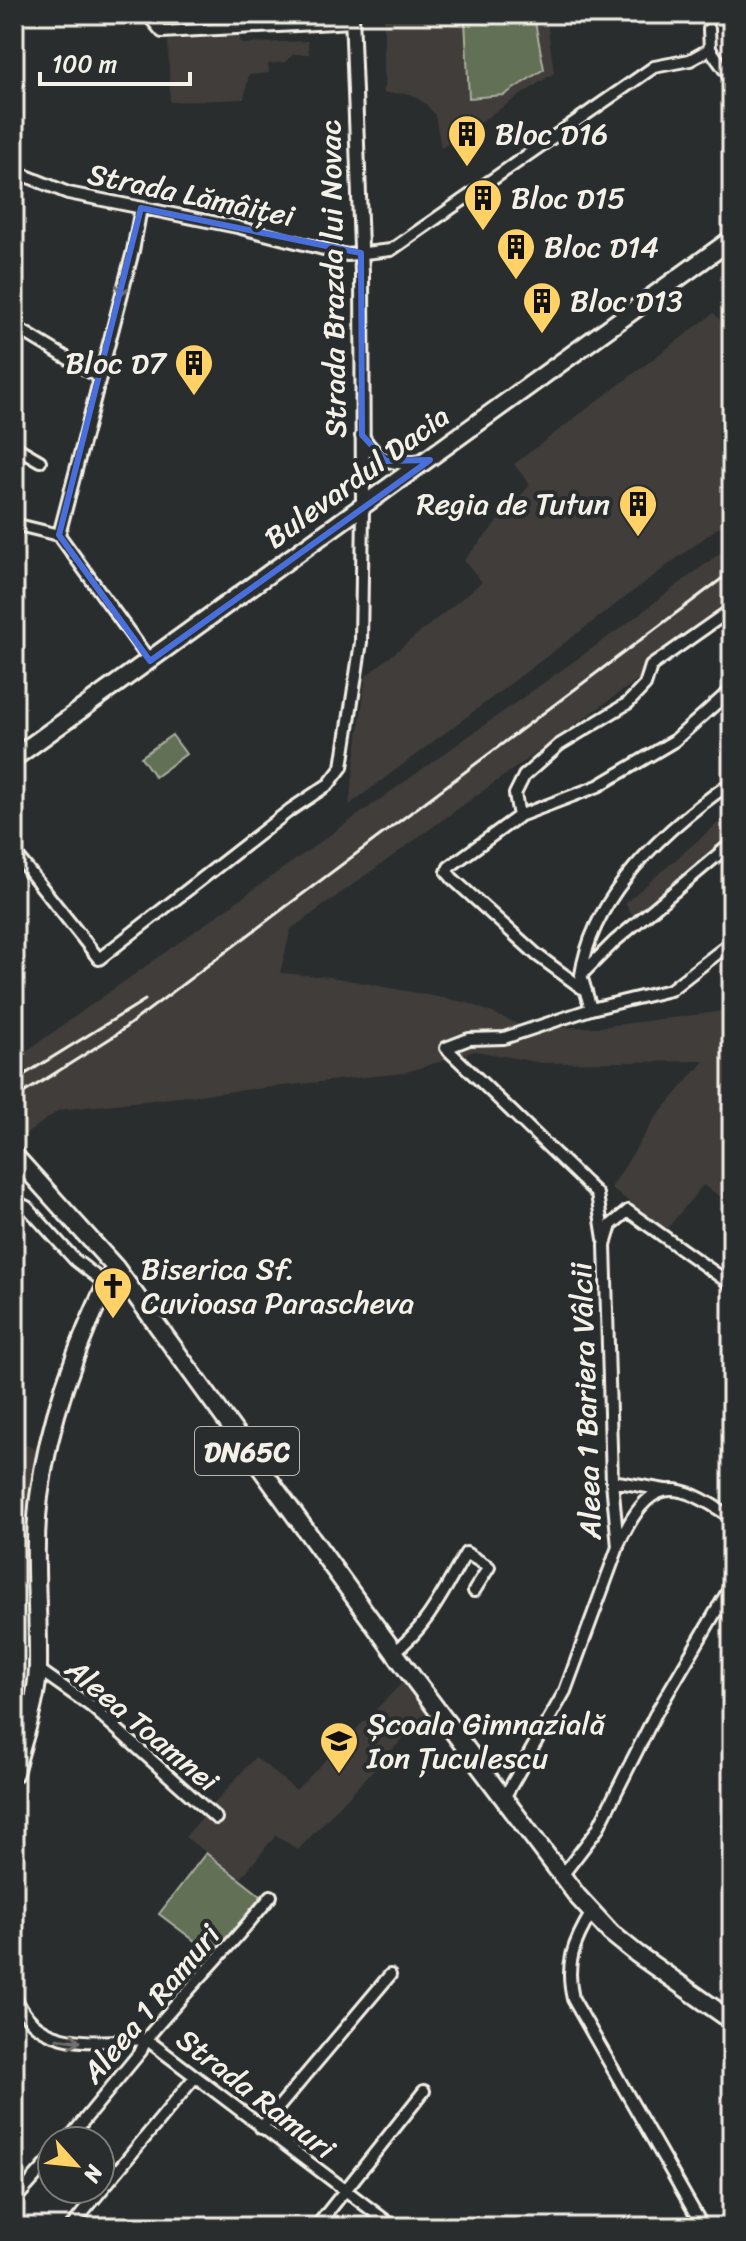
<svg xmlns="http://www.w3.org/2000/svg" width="746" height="2241" font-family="Sriracha,sans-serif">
<rect width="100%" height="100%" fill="#2a2d2e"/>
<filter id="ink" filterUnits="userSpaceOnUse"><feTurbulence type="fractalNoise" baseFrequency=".0125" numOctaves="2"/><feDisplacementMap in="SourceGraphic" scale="16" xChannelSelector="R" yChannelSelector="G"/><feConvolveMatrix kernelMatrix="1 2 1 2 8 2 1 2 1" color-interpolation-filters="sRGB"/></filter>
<g filter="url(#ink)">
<path fill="#3f3e3a" d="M384,14h162l8,59 -113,75 -6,-33 -9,-11 -15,-10 -27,-1z
M240,36l1,8 67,-3 1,13h-15l-9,8 -17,2 1,9 -20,2 -5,24 -74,3 -2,-61z
M714,313l18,23v181l-383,288 17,-129 116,-94 -18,-22 66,-75 -16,-21z
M732,544v68l-441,317 -11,44 52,4 137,26 58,25 73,-1 132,-17v194l-29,-19 -37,45 -55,-42 43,-68 50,-59 -162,2 -67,-12 -72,22 -344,37 -45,33v-83l608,-433z
M732,811v23l-99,82 -8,-13z
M14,1439l31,15 -16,60v78l-15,-8z
M403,1682l24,31 -129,137 -22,-15 -35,43 -56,-41 70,-80 41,33z"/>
<path fill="#626f56" stroke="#abb09f" stroke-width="2" d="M534,17l10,52 -40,26 -35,3 -4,-78z
M172,735l14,19 -31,23 -14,-20z
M206,1853l55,43 -46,60 -56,-42z"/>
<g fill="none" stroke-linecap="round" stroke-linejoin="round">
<g stroke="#f4f1e8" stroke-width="16">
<path id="minor" d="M147,14l15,18 191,-10
M709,29l1,20 22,31
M14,171l54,22 169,34 110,28 44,-5 263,-183 36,-7 20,-11
M14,326l86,52
M14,446l26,15
M14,524l45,11 91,126
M59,535l74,-284 8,-43
M519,816l-4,-22 9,-18 35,-31 69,-42 17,-18 6,-19 81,-57
M14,852l85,107 191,-149 39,-26 13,-17 19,-125 2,-133
M581,975c12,-82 86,-148 151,-193
M586,991l-49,-36 -84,-76 -6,-7 2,-5 70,-51 79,-30 76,-45 58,-52
M591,1009l-10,-34 34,-34 117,-98
M14,1201l13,6 48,53 31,24
M604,1239l-7,-45 -151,-146 23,-9 35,-1 87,-29 79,-19 62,-48
M612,1481l53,9
M618,1545c32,-68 55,-68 114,-27
M718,1607l14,7
M394,1652c33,-24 51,-64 72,-99l23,14 -15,24
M38,1669l54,38 124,111
M504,1798l61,-107 53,-144 -6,-66 -7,-236 6,-20 17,-14 104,74
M561,1877l36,-47 58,-115 77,-131
M592,1912c-19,31 -27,52 -19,87l130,228
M14,1993c20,59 82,49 132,46l248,188
M261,2128l129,-153
M67,2141l74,-90 5,-12c41,-49 85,-93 125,-143
M14,2201l38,-43
M71,2227l124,-150
M316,2227l108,-136"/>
</g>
<g stroke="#f4f1e8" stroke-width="18">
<path id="tertiary" d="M352,14l10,259 1,236
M362,436c15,26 32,29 61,25"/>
</g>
<g stroke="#f4f1e8" stroke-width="22">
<path id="primary" d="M14,758l718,-519
M14,1155l101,112 298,411 165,219 33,36 26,21 95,67
M14,1773c9,-35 23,-70 24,-106 1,-57 -6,-113 1,-170 10,-79 40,-159 76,-230"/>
</g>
<use href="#minor" stroke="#2a2d2e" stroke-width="10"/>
<use href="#tertiary" stroke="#2a2d2e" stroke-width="12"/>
<use href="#primary" stroke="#2a2d2e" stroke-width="16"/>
<path stroke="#f4f1e8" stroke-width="3" d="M14,1081l131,-81
M14,1099l100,-63 618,-465"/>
</g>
<defs><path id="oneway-shaft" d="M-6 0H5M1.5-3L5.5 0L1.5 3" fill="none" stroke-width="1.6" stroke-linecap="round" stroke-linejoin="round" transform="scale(2)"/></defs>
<g stroke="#71726f">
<use href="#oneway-shaft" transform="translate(123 284) rotate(106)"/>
<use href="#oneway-shaft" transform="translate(69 2040) rotate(8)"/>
</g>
</g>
<path fill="none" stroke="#486fdb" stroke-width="6" stroke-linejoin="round" d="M141,208l220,45 1,182 24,26 44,-1 -280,201 -91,-126z"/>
<defs>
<g id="building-pin" transform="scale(2)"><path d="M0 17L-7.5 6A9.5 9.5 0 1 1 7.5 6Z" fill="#ffd166" stroke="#2a2d2e"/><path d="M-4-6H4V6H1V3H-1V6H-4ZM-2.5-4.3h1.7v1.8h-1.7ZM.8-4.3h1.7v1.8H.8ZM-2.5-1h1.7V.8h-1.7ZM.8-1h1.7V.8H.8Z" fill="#111"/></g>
<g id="church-pin" transform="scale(2)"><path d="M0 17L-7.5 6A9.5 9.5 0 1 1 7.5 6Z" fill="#ffd166" stroke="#2a2d2e"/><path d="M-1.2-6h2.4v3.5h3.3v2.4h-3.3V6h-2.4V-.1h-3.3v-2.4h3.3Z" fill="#111"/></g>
<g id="school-pin" transform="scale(2)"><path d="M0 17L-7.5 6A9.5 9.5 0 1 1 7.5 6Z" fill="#ffd166" stroke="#2a2d2e"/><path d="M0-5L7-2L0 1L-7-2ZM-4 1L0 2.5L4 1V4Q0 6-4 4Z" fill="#111"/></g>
</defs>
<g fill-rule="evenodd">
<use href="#building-pin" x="467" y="134"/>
<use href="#building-pin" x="483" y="198"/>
<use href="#building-pin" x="516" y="247"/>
<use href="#building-pin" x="542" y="301"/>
<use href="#building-pin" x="194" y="363"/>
<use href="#building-pin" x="638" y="504"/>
<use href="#church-pin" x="113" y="1286"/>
<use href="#school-pin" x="339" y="1741"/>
</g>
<g text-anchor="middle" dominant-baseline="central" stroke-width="8" stroke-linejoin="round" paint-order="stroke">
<rect fill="#2a2d2e" stroke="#b7b6b0" stroke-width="2" x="195" y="1427" width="104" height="48" rx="6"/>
<g font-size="28" font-weight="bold" fill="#f4f1e8">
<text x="247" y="1451">DN65C</text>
</g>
<g font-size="30" fill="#f4f1e8" stroke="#2a2d2e" text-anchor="start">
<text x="495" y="134">Bloc D16</text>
<text x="511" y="198">Bloc D15</text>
<text x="544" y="247">Bloc D14</text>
<text x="570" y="301">Bloc D13</text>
<text x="166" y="363" text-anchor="end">Bloc D7</text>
<text x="610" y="504" text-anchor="end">Regia de Tutun</text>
<text x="141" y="1269">Biserica Sf.<tspan x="141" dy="34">Cuvioasa Parascheva</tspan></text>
<text x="367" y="1724">Școala Gimnazială<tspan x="367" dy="34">Ion Țuculescu</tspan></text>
</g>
<g font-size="30" fill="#f4f1e8" stroke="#2a2d2e">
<text transform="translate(191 195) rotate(12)">Strada Lămâiței</text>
<text transform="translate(333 279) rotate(-91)">Strada Brazda lui Novac</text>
<text transform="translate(357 477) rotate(-36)">Bulevardul Dacia</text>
<text transform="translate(586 1401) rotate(-92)">Aleea 1 Bariera Vâlcii</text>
<text transform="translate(142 1725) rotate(40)">Aleea Toamnei</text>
<text transform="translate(151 2004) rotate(-50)">Aleea 1 Ramuri</text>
<text transform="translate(256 2094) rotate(38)">Strada Ramuri</text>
</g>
</g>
<rect width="746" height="2241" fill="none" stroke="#2a2d2e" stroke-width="48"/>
<rect x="24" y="24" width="698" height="2193" fill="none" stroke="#f4f1e8" stroke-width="3" filter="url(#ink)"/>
<g transform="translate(76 2165) rotate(117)"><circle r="38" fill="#2a2d2e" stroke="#7b7b78" stroke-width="2"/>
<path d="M0-6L14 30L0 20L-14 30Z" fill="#ffd166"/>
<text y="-12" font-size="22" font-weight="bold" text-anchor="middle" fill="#f4f1e8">N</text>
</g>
<path d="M40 72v12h150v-12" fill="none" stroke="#f4f1e8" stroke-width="4"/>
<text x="52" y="72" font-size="24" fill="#f4f1e8" stroke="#2a2d2e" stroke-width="6" paint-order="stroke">100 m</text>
</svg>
